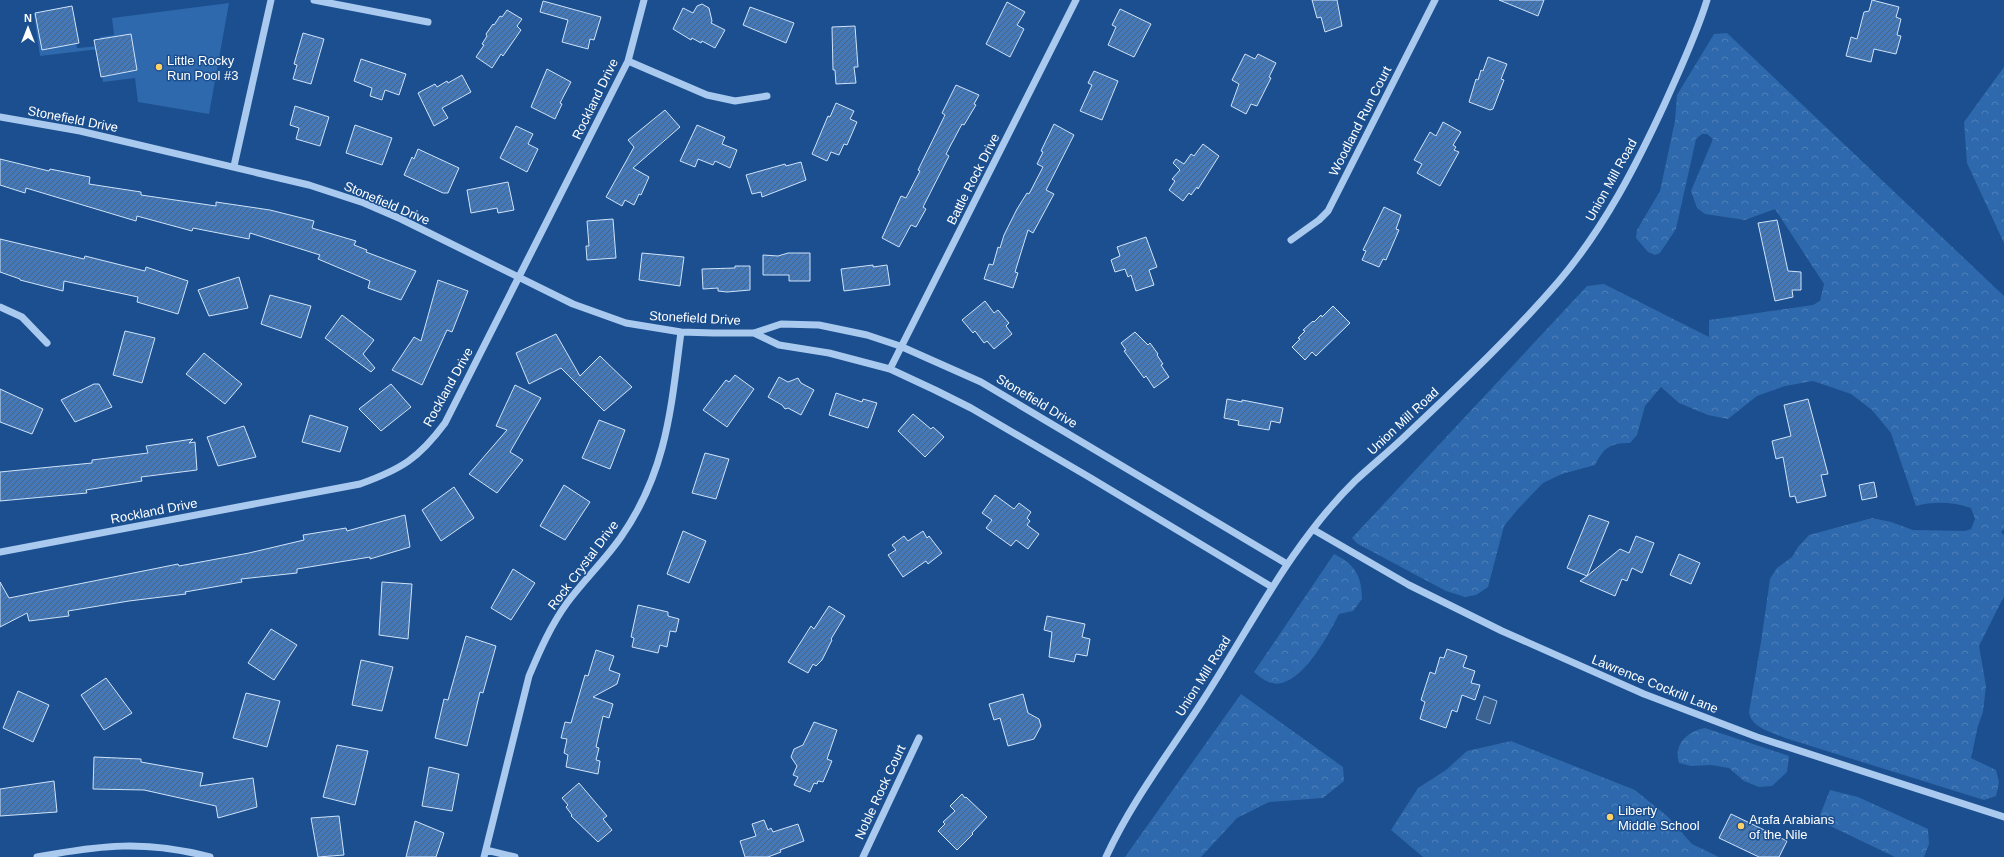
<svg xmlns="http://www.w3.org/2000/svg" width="2004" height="857" font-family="Arial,sans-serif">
<defs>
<pattern id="forest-crowns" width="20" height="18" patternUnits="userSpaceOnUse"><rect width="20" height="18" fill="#2e69ad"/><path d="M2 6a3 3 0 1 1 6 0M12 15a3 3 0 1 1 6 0" fill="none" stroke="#4d80b9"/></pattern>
<pattern id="building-hatch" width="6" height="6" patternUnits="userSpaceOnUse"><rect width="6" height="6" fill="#4478b7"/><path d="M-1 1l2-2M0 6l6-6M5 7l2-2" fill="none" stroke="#486282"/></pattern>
</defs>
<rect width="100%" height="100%" fill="#1b4f8f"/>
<path fill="#2e69ad" d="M229,3l-20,111 -71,-12 -3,-24 -32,4 -4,-33 -59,7 -6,-42 38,-5 5,39 24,-2 -1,-9 14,-2 -2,-17z"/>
<path fill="url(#forest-crowns)" d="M1727,33l277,263v233l-3,3 3,3v61l-25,50 7,40 -3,26 -5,14 -7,32 25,12 3,12 -3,14 -12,4 -199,-62c-13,-6 -34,-10 -36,-26l12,-70 9,-63 7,-11 15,-11 6,-10 11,-12 63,-17 19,4 22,8 52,1 6,-2 4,-10 -4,-11c-18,-6 -36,-7 -55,-2l-25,-73 -19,-23 -21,-16 -38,-13 -28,5 -28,10 -29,23 -20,-4 -29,-12 -18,-16 -16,19 -8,29 -7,8c-21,0 -26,5 -35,22l-33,9 -19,9 -25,26 -14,17 -16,61 -12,8 -11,2 -19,-6 -88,-47 -6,-6 235,-252 17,-2 105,53v-17l104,-15 7,-4 4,-17 -49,-75 -30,11 -40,-6 -8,-6 -6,-17 22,-52 -6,-5h-5l-6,5 -20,90 -16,24 -5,2 -7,-3 -12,-14 1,-8 23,-39 15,-70 2,-26 37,-61z
M2004,67v176l-37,-80 -3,-41z
M1334,554c21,10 28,23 28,45l-9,12 -14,3c-11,21 -32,62 -57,69 -11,3 -20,-4 -28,-11z
M1241,694l102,73 1,14 -21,17 -54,4 -32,16 -36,39h-76z
M1705,728l84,28 -2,16 -15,14 -13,1 -15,-6 -15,-13 -18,-3 -20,1 -12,-3c-6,-19 9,-32 26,-35z
M1511,741l124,49 32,26 25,28 27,13h-296l-32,-27 27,-42 28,-18 21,-19z
M1830,790l28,7 70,32 1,15 -5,13h-29l-69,-33 -6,-9z"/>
<path fill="#3c6290" stroke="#9cc4f0" d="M1484,696l13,5 -7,23 -14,-5z"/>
<path fill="url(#building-hatch)" stroke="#cfe3fa" d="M1312,0h25l5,26 -17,6 -4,-15 -4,1z
M1499,0h45l-6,16z
M1872,0l27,7 -3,10 5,2 -4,16 4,1 -5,18 -22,-5 -3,13 -25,-6 5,-19 6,2 7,-27 5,-1z
M543,1l58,16 -7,23 -4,-1 -2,10 -26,-7 6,-22 -28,-8z
M1007,2l18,10 -8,13 7,4 -14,28 -24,-13z
M702,4l7,4 3,13 -1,2 14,7 -10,18 -13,-7 -1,2 -9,-5 -1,2 -18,-11 10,-21 10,5 4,-7z
M72,6l7,37 -37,7 -7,-37z
M750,7l44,16 -8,20 -43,-18z
M1120,9l31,15 -17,33 -26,-12 8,-18 -4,-2z
M507,10l15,9 -5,7 4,4 -18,26 -2,-2 -9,14 -16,-11 8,-12 -2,-1 5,-8 -1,-2 7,-10 1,1 6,-9 2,1z
M855,26l3,41h-4l2,16 -20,1 -1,-14h-2l-1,-43z
M303,33l21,6 -13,45 -18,-5 4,-14 -3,-1z
M131,34l6,36 -36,7 -7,-37z
M1245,54l10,5 3,-5 18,9 -7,14 2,1 -14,28 -6,-2 -5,10 -15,-8 8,-22 -7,-4z
M1488,57l19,7 -6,15 3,1 -11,29 -3,1 -21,-8 7,-23 2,1 3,-10 2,1z
M361,59l45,15 -7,21 -14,-5 -3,10 -12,-4 2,-8 -18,-7z
M547,69l24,13 -11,21 2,1 -7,15 -24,-12z
M1094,71l24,10 -16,39 -22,-9 12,-26 -4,-2z
M462,75l9,17 -29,16 6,10 -14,8 -16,-33 17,-9 2,3 10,-6 1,2z
M956,85l23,10 -5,9 2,1 -12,20 -2,-1 -16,30 3,2 -26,51 3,2 -10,18 -5,-2 -12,22 -17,-9 19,-42 5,2 14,-27 -2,-1 27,-55 -3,-2z
M836,103l18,8 -4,8 7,3 -10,23 -3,-1 -5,11 -8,-3 -4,9 -15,-7 16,-38 2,1z
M295,106l34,11 -9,29 -24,-7 3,-11 -9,-3z
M665,110l15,17 -47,41 16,9 -8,18 -2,-1 -5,11 -9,-5 -3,6 -16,-9 28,-50 -6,-7z
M1443,122l18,10 -8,13 3,2 -2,3 5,2 -19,34 -23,-13 5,-9 -8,-4 16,-28 6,4z
M1054,124l20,11 -28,55 8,4 -21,39 -5,-3 -13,42 3,1 -5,15 -29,-9 5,-15 4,1 5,-18 2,1 4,-13 13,-26 10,-16 2,1 14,-27 -6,-3 6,-12 -2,-1z
M355,125l37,13 -10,27 -36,-12z
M697,125l28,12 -3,7 15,6 -7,18 -15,-7 -2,4 -15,-6 -3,8 -15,-6z
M516,126l17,8 -5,10 10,5 -11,23 -27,-14z
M1203,144l16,12 -21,33 -1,-2 -6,8 -2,-2 -6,8 -14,-11 6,-9 -3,-2 8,-9 -7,-7 3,-4 8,5 7,-10 3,2z
M418,149l41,19 -11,25h-5l-39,-18 8,-18 2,2z
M0,159l49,12 1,-2 40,8 -1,7 52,8v3l75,11v-4l54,8 44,11 -2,7 44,13 -2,4 13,5 -1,2 50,19 -15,29 -33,-12 2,-7 -52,-22 2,-4 -70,-22 -1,6 -56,-11 -1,3 -55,-15 -1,5 -110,-33 -1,5 -25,-8z
M801,162l5,18 -44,17 -1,-5 -9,2 -6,-19 39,-11 1,2z
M508,182l6,28 -16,3 -1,-5 -26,5 -4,-23z
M1384,207l17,8 -5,14 3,1 -13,30 -3,-1 -4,8 -17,-7 4,-9 -3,-1z
M613,219l3,39 -29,2 -1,-14h3l-2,-25z
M1777,220l11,51 13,1v18h-9l1,7 -18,4 -17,-78z
M1146,237l11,30 -8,3 5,15 -18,6 -5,-16 -3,2 -3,-8 -10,3 -4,-12 9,-4 -3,-9z
M0,239l84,20 1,-3 60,15 1,-4 42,14 -10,33 -41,-12 1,-5 -74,-16 -1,10 -43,-11v-1l-20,-7z
M642,253l42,4 -4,29 -41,-6z
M788,253h22v28h-21v-6h-26v-20l15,1z
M873,265v2l14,-2 3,20 -46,6 -3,-22z
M735,266h15v24l-23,2 -9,-1v-3l-15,1 -1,-20 33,-1z
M239,277l9,31 -39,8 -11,-26z
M438,280l30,11 -16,41 -5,-2 -25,55 -30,-15 22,-33 7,4z
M270,295l41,11 -10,32 -40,-14z
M985,301l9,12 4,-3 11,13 -3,3 6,8 -18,15 -7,-8 -3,2 -9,-12 -2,2 -11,-13z
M1333,306l17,17 -34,33 -4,-4 -7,8 -13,-13 8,-8 -2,-1 7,-7 -2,-1 10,-9 1,1 7,-7 1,2z
M342,315l32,25 -11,14 12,14 -4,4 -46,-34z
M125,331l30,7 -13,45 -29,-8z
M1135,332l13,13 2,-2 8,11 -1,1 6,9 -2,1 8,12 -15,11 -8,-12 -2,2 -20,-27 2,-1 -5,-7z
M556,334l24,42 20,-20 32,31 -28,24 -43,-43 -32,16 -13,-31z
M204,353l38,31 -17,20 -39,-30z
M735,375l19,14 -27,38 -24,-17 23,-30 3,2z
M779,377l9,5 10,-4 3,5 13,7 -13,25 -13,-7 -3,1 -3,-4 -14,-8z
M94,384h5l13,23 -37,15 -14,-22z
M391,384l20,23 -30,24 -22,-22z
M515,385l26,13 -31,54 13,8 -26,33 -28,-19 38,-44 -11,-4z
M0,389l43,20 -11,25 -32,-12z
M836,393l26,9 1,-3 14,4 -9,25 -39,-13z
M1227,399l15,3v-2l41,8 -3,15 -9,-2 -2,9 -31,-5 1,-4 -15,-3z
M1808,399l20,75 -7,1 5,21 -29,7 -2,-7 -5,1 -7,-40 -7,2 -4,-18 19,-5 -7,-31z
M913,414l18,15 2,-2 11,10 -19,20 -27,-26z
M310,415l38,12 -8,25 -38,-10z
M599,420l26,10 -15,39 -28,-11z
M244,426l12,31 -38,9 -11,-29z
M193,439l-4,4 6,-1 2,28 -56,7 1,4 -56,9 1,3 -87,8v-29l92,-9v-3l56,-7 -2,-7z
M705,453l24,6 -13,40 -24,-6z
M1874,482l3,15 -15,3 -3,-15z
M564,485l26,17 -25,38 -25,-14z
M454,487l20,31 -33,23 -19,-31z
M995,495l19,14 5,-6 12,9 -4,6 3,3 -3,4 12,9 -11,15 -12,-9 -5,6 -25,-18 6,-8 -10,-7z
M405,515l5,32 -40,12v-2l-73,12v4l-56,6 1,3 -57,10 1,2 -57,7 -61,10 1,5 -40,5 -2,-8 -27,14v-45l9,16 169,-34 1,2 70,-13 55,-13 -1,-5 43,-7 1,3z
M1589,515l20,7 -22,54 33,-27 9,4 7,-17 18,7 -12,30 -10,-5 -5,13 -5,-2 -7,17 -35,-15 7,-5 -20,-8z
M683,531l23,10 -17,42 -22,-9z
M923,531l4,7 2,-2 13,17 -14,11 -2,-3 -23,16 -15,-22 8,-5 -4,-5 12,-9 4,5z
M1679,554l21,9 -9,21 -21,-9z
M513,569l22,14 -24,37 -20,-12z
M382,582l30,2 -4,55 -29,-4z
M638,605l30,7v4l11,3 -3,13 -6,-1 -3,16 -7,-2 -2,8 -26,-6 2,-9 -3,-1z
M829,606l16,10 -14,23 1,1 -10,20 -6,6 -3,-2 -5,9 -20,-11 23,-36 3,3z
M1047,616l38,8 -3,13 8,2 -3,17 -11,-2 -2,8 -25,-5 3,-25 -8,-2z
M271,629l26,16 -23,35 -26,-17z
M466,636l30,10 -13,47 -3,-1 -13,54 -32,-8 9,-39 4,1z
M1447,649l20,7 -4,11 12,4 -4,12 9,2 -5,15 -13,-5 -5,17 -5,-2 -6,18 -26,-9 5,-17 -4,-2 9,-28 5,2 5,-17 4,1z
M596,650l18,6 -5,14 11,4 -3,10 -24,13 20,7 -4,14 -6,-2 -7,31 3,1 -3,12 4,1 -2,13 -32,-7 2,-12 -4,-2 3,-14 -6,-1 4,-16 6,1 14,-48 3,1z
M361,660l32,7 -11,44 -30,-6z
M106,678l26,35 -28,17 -23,-35z
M18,691l31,14 -16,37 -30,-14z
M246,693l34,8 -13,46 -34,-9z
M1023,694l5,19 11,6 2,7 -7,13 -26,7 -8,-28 -6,2 -5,-16z
M814,722l23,8 -10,29 5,2 -9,21 -5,-1 -1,3 -3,-1 -4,9 -16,-7 4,-8 -5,-2 4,-9 -6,-9 3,-8 9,-4z
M337,745l31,6 -13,54 -32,-8z
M94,757l47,2v3l62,11 -3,13 53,-8 4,29 -39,11 -2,-12 -72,-16 -51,-1z
M429,767l30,7 -7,37 -30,-5z
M54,781l3,31 -57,4v-27z
M579,783l28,33 -4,3 9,11 -14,12 -27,-26 1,-1 -6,-8 2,-2 -6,-7z
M962,794l3,4 1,-1 21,20 -15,16 1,1 -16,16 -19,-19 7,-7 -2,-2 12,-11 -5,-5z
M1731,814l56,27 -8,16h-20l-40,-19z
M339,816l5,39 -26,2 -7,-39z
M764,820l4,10 3,-2 2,4 25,-8 6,17 -24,9 1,2 -13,5h-23l-5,-16 16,-5 -4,-12z
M415,821l29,12 -8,24h-30z"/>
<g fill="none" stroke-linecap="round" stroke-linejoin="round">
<path stroke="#a9c9ee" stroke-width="7" d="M314,0l114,22
M628,61l79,34 28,6 32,-5
M0,117l80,14 229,54 55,18 37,16 172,85 53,19 55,9 33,1h40l27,-9 38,1 48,10 33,11 81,36 306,182
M234,166l37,-166
M1291,240l28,-20 9,-9 107,-211
M0,307l22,10 25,26
M754,333l25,12 50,8 61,16 45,21 36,18 118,69 183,110
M890,369l186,-369
M1314,530l95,55 93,46 142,63 113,43 247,80
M0,552l360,-68c42,-15 59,-26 85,-61l183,-362 16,-61
M486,850l29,7
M37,857c63,-12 109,-17 173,0
M484,857l45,-181c11,-26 22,-51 38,-73 17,-23 38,-43 54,-66 46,-66 50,-129 60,-205
M863,857l56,-119
M1106,857c28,-61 71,-114 106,-171 44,-70 83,-146 143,-205 15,-14 32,-28 47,-42 54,-51 109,-102 157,-158 45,-53 77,-115 106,-178 15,-34 31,-67 42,-103"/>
</g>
<g fill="#ffd166" stroke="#1b4f8f" stroke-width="1.5">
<circle cx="159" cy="67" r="4"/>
<circle cx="1610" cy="817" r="4"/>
<circle cx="1741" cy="826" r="4"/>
</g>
<g text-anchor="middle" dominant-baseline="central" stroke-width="3" stroke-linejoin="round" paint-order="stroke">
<g font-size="13" fill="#fff" stroke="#1b4f8f" text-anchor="start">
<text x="167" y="60">Little Rocky<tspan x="167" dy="15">Run Pool #3</tspan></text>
<text x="1618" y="810">Liberty<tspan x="1618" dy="15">Middle School</tspan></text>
<text x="1749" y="819">Arafa Arabians<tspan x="1749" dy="15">of the Nile</tspan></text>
</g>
<g font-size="13" fill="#fff" stroke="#1b4f8f">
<text transform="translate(595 99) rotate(-64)">Rockland Drive</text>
<text transform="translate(73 119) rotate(11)">Stonefield Drive</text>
<text transform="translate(1360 121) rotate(-63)">Woodland Run Court</text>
<text transform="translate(973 179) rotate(-63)">Battle Rock Drive</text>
<text transform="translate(1611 180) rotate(-61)">Union Mill Road</text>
<text transform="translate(387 203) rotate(23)">Stonefield Drive</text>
<text transform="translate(695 318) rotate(3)">Stonefield Drive</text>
<text transform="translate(448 387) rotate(-61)">Rockland Drive</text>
<text transform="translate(1037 401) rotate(31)">Stonefield Drive</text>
<text transform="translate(1403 421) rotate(-43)">Union Mill Road</text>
<text transform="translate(154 511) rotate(-11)">Rockland Drive</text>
<text transform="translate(583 565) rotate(-53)">Rock Crystal Drive</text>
<text transform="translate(1203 676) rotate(-58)">Union Mill Road</text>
<text transform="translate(1655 684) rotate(22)">Lawrence Cockrill Lane</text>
<text transform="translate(880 792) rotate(-65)">Noble Rock Court</text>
</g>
</g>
<g transform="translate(28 28)" stroke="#1b4f8f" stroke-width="3" paint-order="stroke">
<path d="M0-3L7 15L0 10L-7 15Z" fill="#ffffff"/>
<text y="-6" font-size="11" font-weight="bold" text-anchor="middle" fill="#ffffff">N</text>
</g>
</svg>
